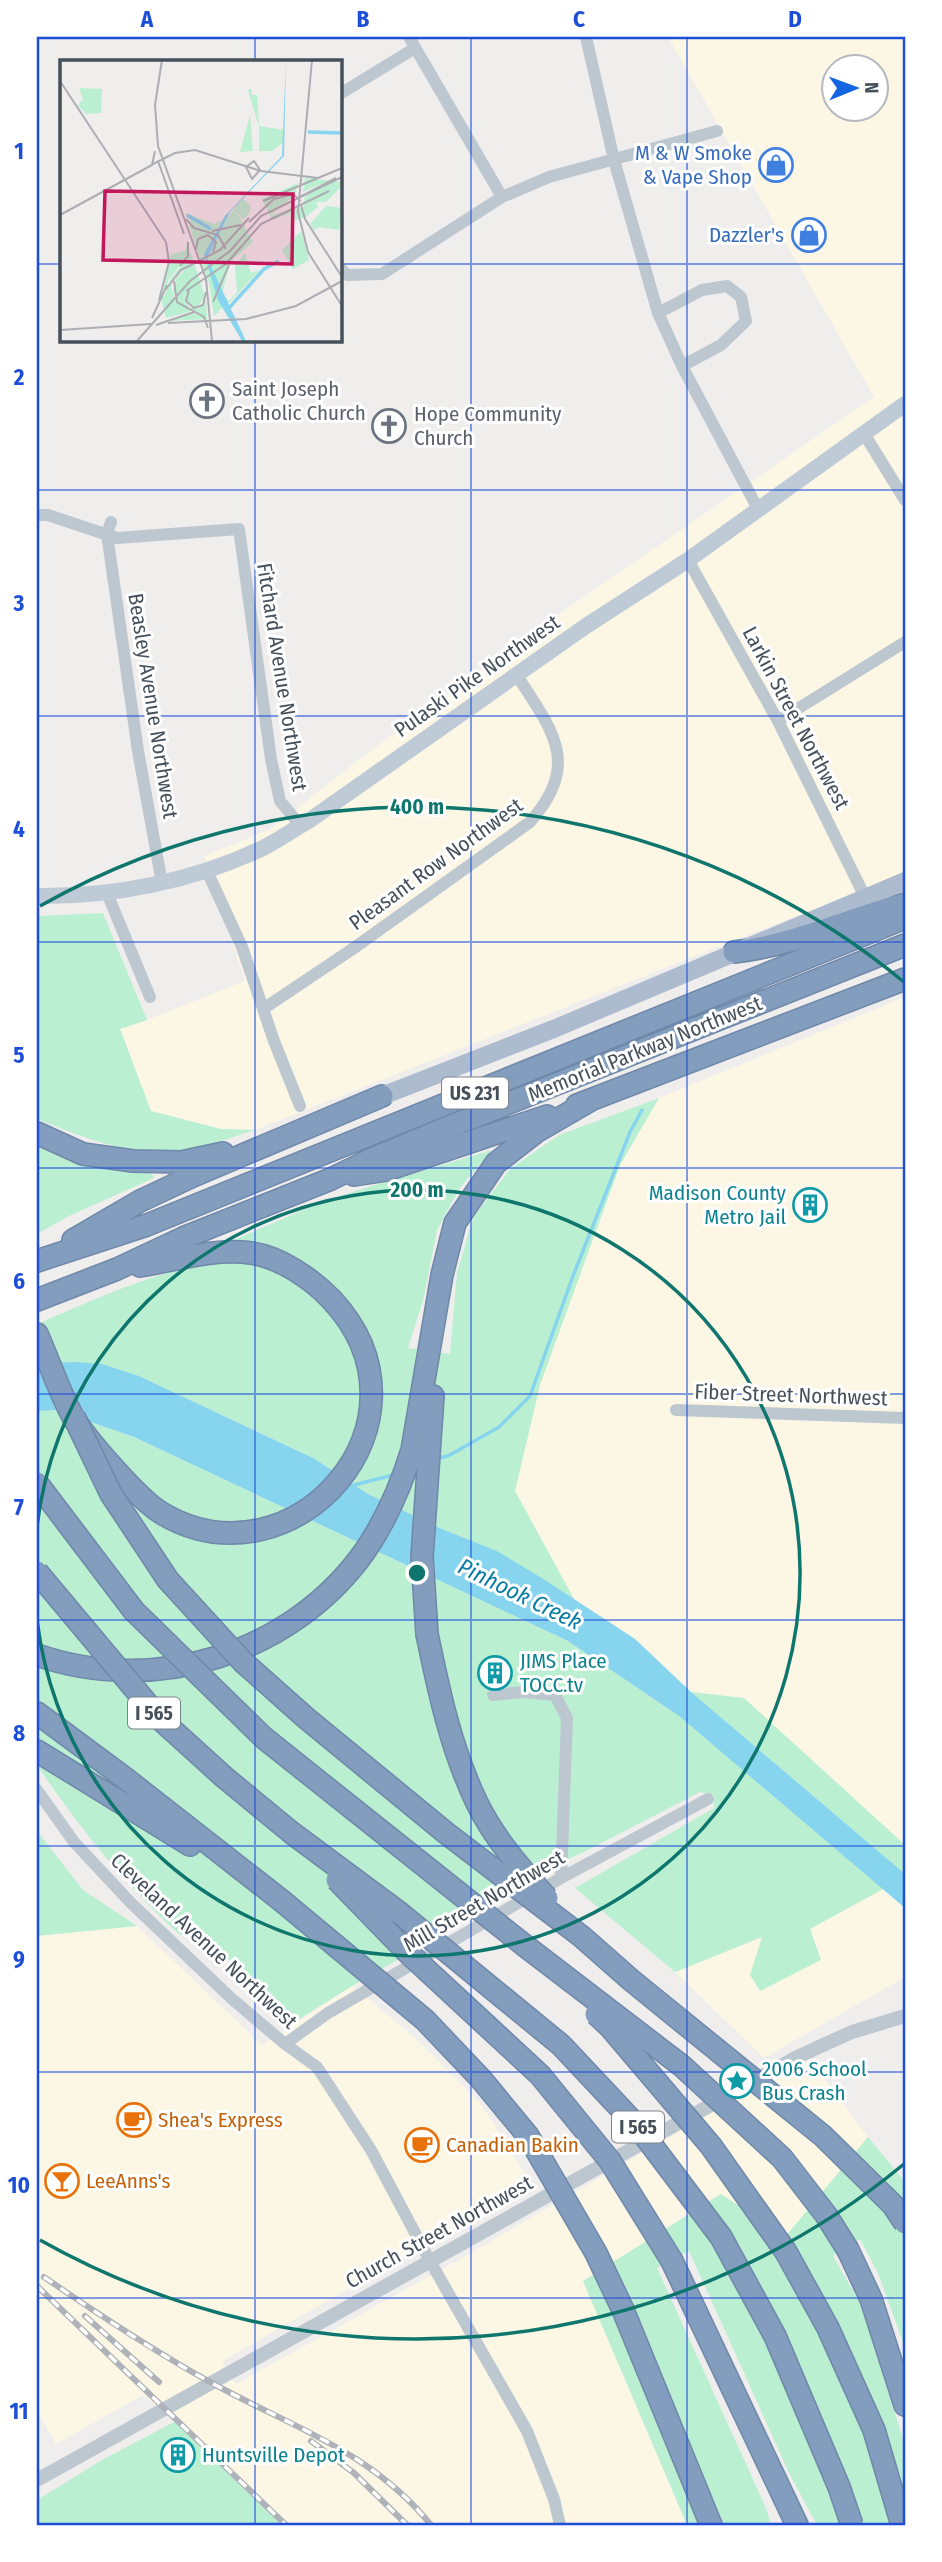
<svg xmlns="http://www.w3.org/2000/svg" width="942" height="2562" font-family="'Fira Sans Condensed',sans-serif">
<rect width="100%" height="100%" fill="#f0eded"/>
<path fill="#fcf7e5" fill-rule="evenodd" d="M668,37h237v836l-650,257 -34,-1 -70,-18 -31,-83 27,-8 98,-39 -41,-125 67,-27 86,-68 164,-121 353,-243zM834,66h42v42h-42z
M905,997v848l-161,-147 -53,-6 -56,-53 -61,-40 -59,-108 25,-106 80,-220 39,-67z
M883,1889l22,19v69l-141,81 -89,-86 88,-35 58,23 -11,-31z
M137,1926l125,119 90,-59 60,49 68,68 52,81 -310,177 14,23 228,-127 322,-188 23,-10 59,78 -82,99 -66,-42 -137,87 104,244h-405l-106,-104 -33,-26 -87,49 -19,-33v-475z"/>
<path fill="#baf0d1" d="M103,913l44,107 -27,9 31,82 70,18 34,1c-21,6 -41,15 -62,19 -53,12 -108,-11 -156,-30v-203z
M659,1098l-39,67 -80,220 -25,106 59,108 -77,-48 -55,-22 -74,-35 -53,-35 -176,-83 -63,-14 -39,1v-39c52,-22 156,-71 211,-62 29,4 68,30 85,53 6,7 9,16 14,24l19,-8c-17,-39 -59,-70 -99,-85 -10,-4 -22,-4 -33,-6l95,-41 163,-49 -33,39 -22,41 -13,67 -16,51 42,6 7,-81 16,-55 37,-49 49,-34z
M37,1140c38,18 69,32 113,30l4,8 -85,38 -32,18z
M56,1410l78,27 434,204 111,75 204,173 -73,40 11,31 -61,31 -10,-16 12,-38 -87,35 -100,-84 139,-80v-13l-14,-3 -114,59 -31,14 -12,12 -191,109 -67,42 -21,-20 7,-14 -72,-58 -19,-1c-55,-50 -102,-109 -143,-170v-354z
M691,1692l53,6 161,147v29z
M37,1831l46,59 54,36 -100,10z
M868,2137l37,45v166l-27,-75 -18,-34 -27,17 27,47 45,142v80h-88l-27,-50 -101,-224 -32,17 109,240 5,17h-84l-104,-244 138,-87 65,42z
M176,2421l106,104h-245v-25l65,-40z"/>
<path fill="#86d4ee" d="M76,1362l26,2 37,12 176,83 53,35 74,35 55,22 48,29 90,59 56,53 214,182v34l-226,-192 -111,-75 -434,-204 -78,-27 -19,1v-48z"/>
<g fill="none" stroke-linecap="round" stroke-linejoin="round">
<path stroke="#86d4ee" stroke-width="3.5" d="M437,1459l13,-4 49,-28 31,-31 43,-120 57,-144 12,-22
M354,1485l39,-10"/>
<g stroke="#6f88aa" stroke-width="24">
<path id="motorway" d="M734,952c58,-6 114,-33 171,-48
M577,1105l328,-126
M37,1133l46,21 50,7 48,1 42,-9
M354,1175l33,-5 160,-54
M73,1240l67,-39 53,-25 189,-80
M37,1261l110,-36 758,-307
M37,1300l80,-31 66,-31 148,-59 41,-20 72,-30 461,-184
M37,1334c12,27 22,57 36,83 14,23 67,84 90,97 131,76 281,-93 169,-214 -20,-21 -52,-43 -81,-47 -37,-5 -75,7 -111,13
M427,1634l-5,-77 11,-161
M37,1655c118,41 255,-1 328,-104 21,-31 36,-65 47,-101l30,-175 13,-52 41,-60 40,-31 55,-32
M37,1713l89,66 156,122
M37,1751l153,94
M848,2250l23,49 34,106
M672,2261l125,264
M623,2310l88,215"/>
</g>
<path stroke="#bdc7d0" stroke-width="12" d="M409,37l93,160
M586,37l28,123 44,153 24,53 76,143
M340,94l75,-46
M340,268l7,7 35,-1 120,-77 47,-20 168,-46
M658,313l44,-23 25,-4 14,11 5,24 -25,24 -39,21
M863,432l42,68
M37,515h11l69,23 122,-9 32,230 9,42 20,24
M111,522l-4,12 31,217 24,132
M688,560l90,161 87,176
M778,721l127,-79
M207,871l35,76 32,94 26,65
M107,893l43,104
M263,1009l91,-61 176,-126c52,-59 22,-92 -14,-148
M676,1410l229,8
M493,1695l30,-3 32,3 12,23 -6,160
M37,1790l37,52 57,61 100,95 54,46 32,23 54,83 59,111 97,170 27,68 6,26
M285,2044l43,-31 233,-135 147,-79"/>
<path stroke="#bdc7d0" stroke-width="14" d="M37,2480l760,-423 55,-25 53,-16"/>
<path stroke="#bfcad7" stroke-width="16" d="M37,896c77,1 156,-15 226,-48 16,-8 31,-19 47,-28l276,-194 102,-66 217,-156"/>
<path stroke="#acbbce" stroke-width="18" d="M382,1096l174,-68 349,-147"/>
<use href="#motorway" stroke="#839dbe" stroke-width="21"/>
<g stroke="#afb2b8" stroke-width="6">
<path id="rail" d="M44,2277c54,37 108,73 166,105 81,45 160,68 221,143
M37,2286l249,239
M85,2316l74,66
M311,2441l43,32 53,52"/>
</g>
<use href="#rail" stroke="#fff" stroke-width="3.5" stroke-dasharray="10" stroke-linecap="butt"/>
<g stroke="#6f88aa" stroke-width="24" stroke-linecap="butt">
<path id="motorway-bridge" d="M74,1417l37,77 57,86 75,82 63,56 140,115 135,103 50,44 192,156 70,69 12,18
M37,1483l97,128 130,127 260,207 158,121 100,92 44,57 22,35
M37,1572l123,147 64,58 68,56 109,81 160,131 77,82 83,110 54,99 64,151 13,38
M427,1634c12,58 24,115 50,169 17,35 44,66 70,95
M337,1880l68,70 135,125 70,86 62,100
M282,1901l143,119 56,59 47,57 68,117 27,57
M596,2014l14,13 101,119 75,106 42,76 46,102 28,95"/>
</g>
<use href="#motorway-bridge" stroke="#839dbe" stroke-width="21"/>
</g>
<path fill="none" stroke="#1d4ed8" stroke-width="2" stroke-opacity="0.55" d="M255,37v24M471,37v2488M687,37v2488M37,264h24M340,264h565M255,340v2185M37,490h868M37,716h868M37,942h868M37,1168h868M37,1394h868M37,1620h868M37,1846h868M37,2072h868M37,2298h868"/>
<g fill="none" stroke="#0f766e" stroke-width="3.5">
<path d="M37 1526A383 383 0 1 1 37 1620"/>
<path d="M904 2164A766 766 0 0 1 40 2240M40 906A766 766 0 0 1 904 982"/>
</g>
<defs>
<g id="shop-ring" transform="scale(1.75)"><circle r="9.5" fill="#fff" stroke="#3f7fe0" stroke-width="1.5"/><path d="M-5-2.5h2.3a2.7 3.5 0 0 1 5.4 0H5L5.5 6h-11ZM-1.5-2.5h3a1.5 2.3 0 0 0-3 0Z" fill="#3f7fe0"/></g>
<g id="church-ring" transform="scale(1.75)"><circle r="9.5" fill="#fff" stroke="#6b7280" stroke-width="1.5"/><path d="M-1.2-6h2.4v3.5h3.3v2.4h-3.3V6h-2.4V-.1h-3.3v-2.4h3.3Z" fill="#6b7280"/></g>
<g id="building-ring" transform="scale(1.75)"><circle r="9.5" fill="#fff" stroke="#0f9aa8" stroke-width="1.5"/><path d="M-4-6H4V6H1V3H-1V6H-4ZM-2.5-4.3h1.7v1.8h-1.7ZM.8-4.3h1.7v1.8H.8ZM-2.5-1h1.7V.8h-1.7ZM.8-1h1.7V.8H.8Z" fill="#0f9aa8"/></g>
<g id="sight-ring" transform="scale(1.75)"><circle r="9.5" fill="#fff" stroke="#0f9aa8" stroke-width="1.5"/><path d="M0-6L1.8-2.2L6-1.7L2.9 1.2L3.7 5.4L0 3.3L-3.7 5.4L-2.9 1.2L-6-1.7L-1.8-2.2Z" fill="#0f9aa8"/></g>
<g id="cafe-ring" transform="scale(1.75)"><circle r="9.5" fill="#fff" stroke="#e8710a" stroke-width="1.5"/><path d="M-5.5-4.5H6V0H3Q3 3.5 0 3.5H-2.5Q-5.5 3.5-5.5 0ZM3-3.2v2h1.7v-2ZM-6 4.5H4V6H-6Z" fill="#e8710a"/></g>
<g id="bar-ring" transform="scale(1.75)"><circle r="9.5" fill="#fff" stroke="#e8710a" stroke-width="1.5"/><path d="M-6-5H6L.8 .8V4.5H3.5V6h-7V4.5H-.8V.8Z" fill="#e8710a"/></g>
</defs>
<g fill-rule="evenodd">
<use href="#shop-ring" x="776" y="165"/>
<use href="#shop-ring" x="809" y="235"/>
<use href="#church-ring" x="207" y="401"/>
<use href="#church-ring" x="389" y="426"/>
<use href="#building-ring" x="810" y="1205"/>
<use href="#building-ring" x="495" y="1673"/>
<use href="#sight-ring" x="737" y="2081"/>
<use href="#cafe-ring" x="134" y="2120"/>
<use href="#cafe-ring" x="422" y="2145"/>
<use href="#bar-ring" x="62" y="2181"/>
<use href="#building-ring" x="178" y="2455"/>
</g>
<g text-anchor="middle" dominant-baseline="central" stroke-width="6" stroke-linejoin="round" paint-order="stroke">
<g fill="#fff" stroke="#7d848c" stroke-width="2">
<rect x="442" y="1077.5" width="66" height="31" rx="5"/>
<rect x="128" y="1697.5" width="52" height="31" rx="5"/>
<rect x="612" y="2111.5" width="52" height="31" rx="5"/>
</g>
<g font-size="19" font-weight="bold" fill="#45505b">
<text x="475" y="1093">US 231</text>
<text x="154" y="1713">I 565</text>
<text x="638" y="2127">I 565</text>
</g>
<g font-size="21" fill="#366cbe" stroke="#fff" text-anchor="end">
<text x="752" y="153">M &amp; W Smoke<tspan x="752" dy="24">&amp; Vape Shop</tspan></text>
<text x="784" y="235">Dazzler's</text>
</g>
<g font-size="21" fill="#5b616d" stroke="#fff" text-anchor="start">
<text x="232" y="389">Saint Joseph<tspan x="232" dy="24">Catholic Church</tspan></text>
<text x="414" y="414">Hope Community<tspan x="414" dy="24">Church</tspan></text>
</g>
<g font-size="21" fill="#45505b" stroke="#fff">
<text transform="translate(477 676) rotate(-35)">Pulaski Pike Northwest</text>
<text transform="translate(282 677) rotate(81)">Fitchard Avenue Northwest</text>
<text transform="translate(153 706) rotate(81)">Beasley Avenue Northwest</text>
<text transform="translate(796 718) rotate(62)">Larkin Street Northwest</text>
<text transform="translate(436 864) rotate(-36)">Pleasant Row Northwest</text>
<text transform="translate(645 1049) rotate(-22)">Memorial Parkway Northwest</text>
<text transform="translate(791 1395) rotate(2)">Fiber Street Northwest</text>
<text transform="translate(484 1901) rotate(-30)">Mill Street Northwest</text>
<text transform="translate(204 1941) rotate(43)">Cleveland Avenue Northwest</text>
<text transform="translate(439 2232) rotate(-29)">Church Street Northwest</text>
</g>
<g font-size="21" fill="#0d838f" stroke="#fff" text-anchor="start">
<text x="786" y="1193" text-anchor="end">Madison County<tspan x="786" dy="24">Metro Jail</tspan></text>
<text x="520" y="1661">JIMS Place<tspan x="520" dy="24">TOCC.tv</tspan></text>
<text x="762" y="2069">2006 School<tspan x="762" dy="24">Bus Crash</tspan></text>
<text x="202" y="2455">Huntsville Depot</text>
</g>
<g font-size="21" fill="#c56008" stroke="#fff" text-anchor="start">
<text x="158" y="2120">Shea's Express</text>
<text x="446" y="2145">Canadian Bakin</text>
<text x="86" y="2181">LeeAnns's</text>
</g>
<g font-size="23" font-style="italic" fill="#087ca4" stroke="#fff">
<text transform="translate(520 1594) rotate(26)">Pinhook Creek</text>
</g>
</g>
<g transform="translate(60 60)">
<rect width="282" height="282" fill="#f0eded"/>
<path d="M19,28l23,1 -1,24 -15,1 -8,-9 5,-6zM191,29l1,6h5l2,31 25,4v12l-12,9h-13v-24l-11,-37zM190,55l3,36 -13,1zM245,118l36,4 1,4 -16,16h-10l2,5 -12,10 -12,4 -3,-8 -19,7 -10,-21 36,-16 -3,12 -24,20 32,-8 1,-9 19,-15 -20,9zM183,138l8,9 -2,6 -6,7 -7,-9 17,31 -23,20 -8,32 7,7 8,-9 -2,-27 10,-12 6,20 9,-3 -32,34h-3l-18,-46 18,-37zM266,146l16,2 -3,22 -20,-3 -5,3 -4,-6zM125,153l29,11 8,-4 -18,36 19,51 -9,9 -5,-33 -20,-57 5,1zM241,171l8,29 -16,9 -11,-19zM127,183l1,8 -2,8 -16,18 -8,18 2,2 7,-19 16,-19 3,-9 15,47 -9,11 -8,-5 -2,-9 -1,7 5,7 7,1 9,-9 1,19 -39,2 22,-8 12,2 -23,-11 -6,-13 4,-14 15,-15 -18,14 -3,11 5,15 16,9 -26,7 -5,-19 10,-45 14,-3z" fill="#baf0d1"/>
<path d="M226,0l-2,96 -54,56 -23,46 39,83h-4l-24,-41 -14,-46 21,-38 57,-60z" fill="#86d4ee"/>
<path fill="none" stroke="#86d4ee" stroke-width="3.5" d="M248,72l34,1M127,155l24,14M169,248l35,-39 15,-8"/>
<path fill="none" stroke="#acaeb3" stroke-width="2" d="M102,0l-7,45 3,41 48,133 6,62M252,0l-14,152 10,40 34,54M0,21l106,161 3,20 -10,38M98,101l26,73M194,101l6,9 -8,9 -6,-12zM93,104l22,-11 20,-3 66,21 57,7M240,137l36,-19M203,141l79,-33M241,145l4,14 37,58M0,155l92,-50 3,-14M126,159l8,9 24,7 8,14M189,162l25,-23 19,-5 8,7M152,171l29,-6M136,189l2,-10 10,-4 8,7 -3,10M120,206l8,-10v-14M114,221l3,21 27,15 4,11M106,229l15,-19 39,-20 29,-32M129,230l-3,11 8,7 9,-3 3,-13M126,231l40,-27 35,-40 68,-33M153,242l16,-37M92,258l15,-33M108,263l78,-4 50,-13 46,-25M96,265l38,-13M0,270l91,-6M77,281l53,-60 40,-30 31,-35 81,-39"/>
<path fill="#c2185b" fill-opacity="0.15" stroke="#c2185b" stroke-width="3.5" d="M45,131l188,3 -1,70 -189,-4z"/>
<rect width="282" height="282" fill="none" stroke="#45505b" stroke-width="3.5"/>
</g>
<circle cx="417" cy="1573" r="10" fill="#0f766e" stroke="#fff" stroke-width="3.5"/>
<g font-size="21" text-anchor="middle" font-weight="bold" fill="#0f766e" stroke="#fff" stroke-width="6" stroke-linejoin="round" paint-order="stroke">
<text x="417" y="814">400 m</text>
<text x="417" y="1197">200 m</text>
</g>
<rect width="942" height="2562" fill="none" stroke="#ffffff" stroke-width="77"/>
<g transform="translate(855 88) rotate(89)"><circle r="33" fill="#ffffff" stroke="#b5b9bd" stroke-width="2"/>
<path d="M0-5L12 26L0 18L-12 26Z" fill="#1465e4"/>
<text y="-10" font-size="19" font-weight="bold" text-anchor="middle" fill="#45505b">N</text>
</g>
<rect x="38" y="38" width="866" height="2486" fill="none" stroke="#1d4ed8" stroke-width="2.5"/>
<g font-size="23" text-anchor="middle" font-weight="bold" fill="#1d4ed8">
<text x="147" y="27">A</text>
<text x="363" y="27">B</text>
<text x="579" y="27">C</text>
<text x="795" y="27">D</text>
<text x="19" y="159">1</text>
<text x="19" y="385">2</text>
<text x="19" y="611">3</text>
<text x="19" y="837">4</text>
<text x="19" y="1063">5</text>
<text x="19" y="1289">6</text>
<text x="19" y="1515">7</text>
<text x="19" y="1741">8</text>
<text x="19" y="1967">9</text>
<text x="19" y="2193">10</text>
<text x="19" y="2419">11</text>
</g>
</svg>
